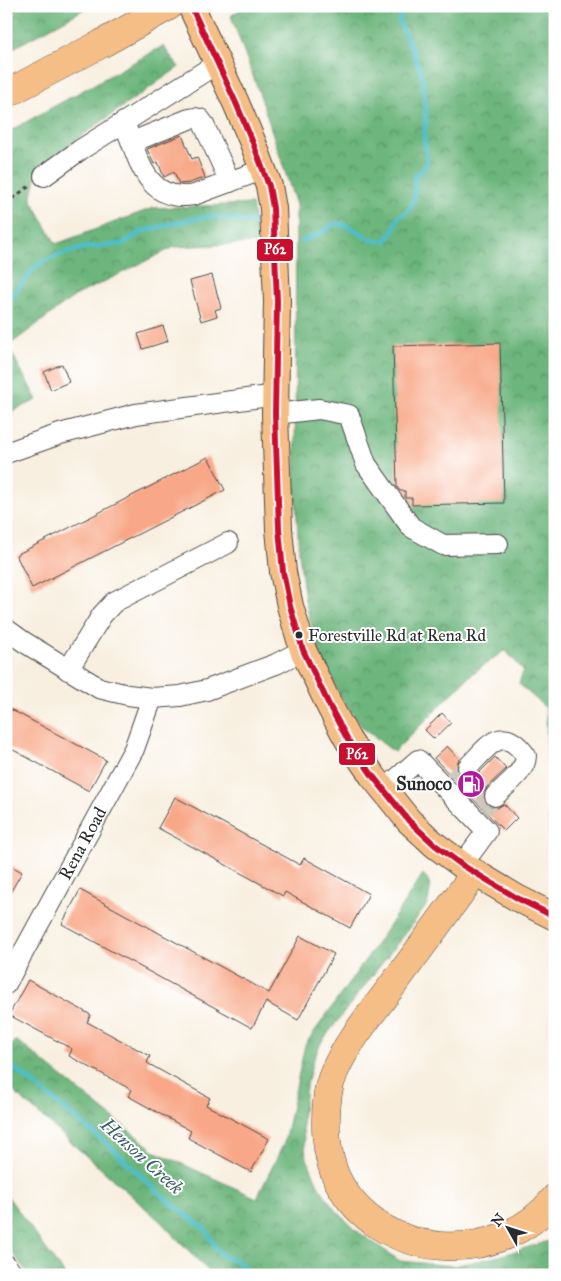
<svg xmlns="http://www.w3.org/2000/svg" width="561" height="1281" font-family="'IM FELL Great Primer',serif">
<defs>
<pattern id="forest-crowns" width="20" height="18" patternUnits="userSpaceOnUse" patternTransform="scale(1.25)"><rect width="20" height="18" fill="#6cb57c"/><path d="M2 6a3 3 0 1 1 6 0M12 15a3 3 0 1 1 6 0" fill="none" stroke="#599366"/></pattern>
</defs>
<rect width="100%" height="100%" fill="#fff"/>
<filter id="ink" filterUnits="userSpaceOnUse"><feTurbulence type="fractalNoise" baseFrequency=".02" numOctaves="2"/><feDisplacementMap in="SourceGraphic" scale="10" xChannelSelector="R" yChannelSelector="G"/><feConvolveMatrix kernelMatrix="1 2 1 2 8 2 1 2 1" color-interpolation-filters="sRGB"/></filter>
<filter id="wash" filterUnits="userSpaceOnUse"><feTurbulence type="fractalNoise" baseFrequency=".0096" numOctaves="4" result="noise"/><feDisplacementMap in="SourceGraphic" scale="20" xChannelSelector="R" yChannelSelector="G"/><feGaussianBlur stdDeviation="1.12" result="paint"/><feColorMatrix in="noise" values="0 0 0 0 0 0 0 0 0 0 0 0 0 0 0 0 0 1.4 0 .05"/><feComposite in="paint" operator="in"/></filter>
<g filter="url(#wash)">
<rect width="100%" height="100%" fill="#f8efe0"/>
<path fill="url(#forest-crowns)" stroke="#4c7054" d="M6,6h84l-84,46z
M245,6h310v881l-5,-4 -4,-175 -27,-24 4,-14 -18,-20 -33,24 -78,78 -31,-24 -23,-32 -22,-46 -13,-49 -6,-48 -4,-70 1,-278 -36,-110 -29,-79z
M163,46l16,21 -140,99 -8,33 25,45 97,-36 99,-4 6,39 -84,4 -99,49 -67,50 29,54 -31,14v-281z
M423,874c10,9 7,20 4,31l-105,136 -9,20 -7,27 -4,32 4,36 12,29 16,23 23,23 43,30 53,5 46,-10 56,-17v36h-343l-52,-54 -154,-136v-32l10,-13 140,112 101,46 27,-55 21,-98 75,-106z
M6,1194l59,81h-36l-23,-31z"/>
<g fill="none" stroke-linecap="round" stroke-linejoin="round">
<path stroke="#50bec7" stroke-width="5" d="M302,241l17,-7 15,-10 14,2 24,14 14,1 8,-11 3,-12 13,-9 4,-11 1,-23 7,-4 5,-10 -3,-26 2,-17 -3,-38 -10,-28 -14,-30 4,-16
M6,301l5,-3 19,-25 10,-10 21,-9 26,-7 17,-1 18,-2 21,-13 53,-13 17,-2 44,7
M6,1060l7,7 99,81 50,48 44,34 11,20 8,7 10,3 19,15"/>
</g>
<g id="blocks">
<path fill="#f8a888" d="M182,135l10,24 5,-2 8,20 -15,6 -11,1 -5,-12 -10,5 -6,-15 -4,2 -7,-15z
M212,275l9,33 -6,2 2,6 -16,5 -11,-40z
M163,326l5,15 -25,8 -5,-15z
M500,343l4,160 -92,2v-7h-7v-7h-5l-3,-4 -4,-141z
M62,364l7,18 -18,8 -7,-18z
M208,457l17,33 -193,98 -16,-33z
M6,707l100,53 -17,31 -83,-45z
M442,713l9,10 -17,16 -9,-9z
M447,746l12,13 -2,5v6l3,5 5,3h6l5,-2 19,-19 11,12 -19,18 -3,6v6l3,5 4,3 6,1 7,-4 13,14 -13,13 -70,-73z
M175,797l125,68 4,-7 65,36 -19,34 -65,-36 -2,4 -125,-68z
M6,863l16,9 -16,28z
M80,890l189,103 31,-57 34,18 -36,66 -32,-18 -14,26 -190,-104z
M28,980l63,35 -4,7 63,34 -3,7 63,35 -4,7 63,34 -18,33 -63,-34 3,-7 -63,-35 4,-6 -63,-34 3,-7 -63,-34z"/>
</g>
</g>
<g filter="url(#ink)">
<use href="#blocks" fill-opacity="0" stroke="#4a4846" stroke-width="1"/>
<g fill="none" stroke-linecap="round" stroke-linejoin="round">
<path stroke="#cfc8bc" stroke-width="20" stroke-dasharray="20 10" stroke-linecap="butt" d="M454,780l14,-13
M482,808l13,-12"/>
<g stroke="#4a4846" stroke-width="22">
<g id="minor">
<path d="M124,122c14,35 22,82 70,73l70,-26"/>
<path d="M132,142l57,-23 6,-1 5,1 3,4 27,59"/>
<path d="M44,176l36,-26 138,-87"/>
<path d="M275,414l44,-5 30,6 17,49 45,63 32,18 55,-1"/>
<path d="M6,453l54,-19 76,-20 140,-19"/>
<path d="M6,629l18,13 75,46 29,7 24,3 28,-2 27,-6 69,-26 27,-14"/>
<path d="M68,670l34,-55 12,-13 114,-59"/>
<path d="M468,767c20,-20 34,-45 58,-11 0,15 -20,29 -31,40"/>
<path d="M383,791l35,-31 69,71 -25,34"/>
<path id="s1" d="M6,984l128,-235 18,-51"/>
<path d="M6,1265l7,10"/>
</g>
</g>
<g stroke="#4a4846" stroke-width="28">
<path id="major" d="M191,6l45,97 17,40 16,43 4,22 4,93 -2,113 4,115 4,43 7,34 13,44 27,57 18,33 24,35 37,46 26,24 27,20 55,33 38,19"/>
</g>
<g stroke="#4a4846" stroke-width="29">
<path id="highway" d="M6,94l95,-50 68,-38
M475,873c-28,38 -55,76 -83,113 -22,30 -58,70 -64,107 -4,27 -3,60 9,86 41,82 162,90 218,19"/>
</g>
<path stroke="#4a4846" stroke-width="3" stroke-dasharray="4 4" stroke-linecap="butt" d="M6,203l25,-18"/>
<use href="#minor" stroke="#fff" stroke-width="20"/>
<use href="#major" stroke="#f6be87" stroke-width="26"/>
<use href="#highway" stroke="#f6be87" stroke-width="28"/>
<g stroke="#fff" stroke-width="10">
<path id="bus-1" d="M191,6l45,97 17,40 16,43 4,22 4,93 -2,113 4,115 4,43 7,34 13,44 27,57 18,33 24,35 37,46 26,24 27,20 55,33 38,19"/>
</g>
<use href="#bus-1" stroke="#c8102e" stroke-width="6"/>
</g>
</g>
<defs>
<g id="fuel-disc" transform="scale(1.4375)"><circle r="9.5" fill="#b5179e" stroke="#fff"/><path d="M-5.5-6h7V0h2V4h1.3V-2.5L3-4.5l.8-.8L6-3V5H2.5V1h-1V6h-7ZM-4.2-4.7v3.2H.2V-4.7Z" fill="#fff"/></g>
</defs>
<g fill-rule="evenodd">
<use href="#fuel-disc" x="471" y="784"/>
</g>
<circle fill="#2b2b2b" stroke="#fff" stroke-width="2" cx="299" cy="635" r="4.5"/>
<g text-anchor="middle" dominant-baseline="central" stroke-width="4" stroke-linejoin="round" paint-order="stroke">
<g font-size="17" fill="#2b2b2b" stroke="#fff" text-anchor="start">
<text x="308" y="635">Forestville Rd at Rena Rd</text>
</g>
<g font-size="18" font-weight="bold" fill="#2b2b2b" stroke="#fff" text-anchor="end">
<text x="452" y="784">Sunoco</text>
</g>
<g font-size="18" fill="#2b2b2b" stroke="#fff">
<text stroke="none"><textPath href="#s1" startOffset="160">Rena Road</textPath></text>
</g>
<g font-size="19" font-style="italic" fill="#385e62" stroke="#fff">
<text transform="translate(142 1156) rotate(42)">Henson Creek</text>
</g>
</g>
<g stroke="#fff" stroke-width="2">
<rect x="256" y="238" width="38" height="24" rx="5" fill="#c8102e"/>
<rect x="338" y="742" width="38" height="24" rx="5" fill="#c8102e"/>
</g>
<g font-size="14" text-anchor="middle" font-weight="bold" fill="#fff">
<text x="275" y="254">P62</text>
<text x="357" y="759">P62</text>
</g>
<rect width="561" height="1281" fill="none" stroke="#fff" stroke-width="25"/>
<g transform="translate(508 1228) rotate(309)" stroke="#ffffff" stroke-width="4" paint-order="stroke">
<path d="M0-4L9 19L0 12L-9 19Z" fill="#2b2b2b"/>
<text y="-8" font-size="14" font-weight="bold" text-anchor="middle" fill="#2b2b2b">N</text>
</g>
</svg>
